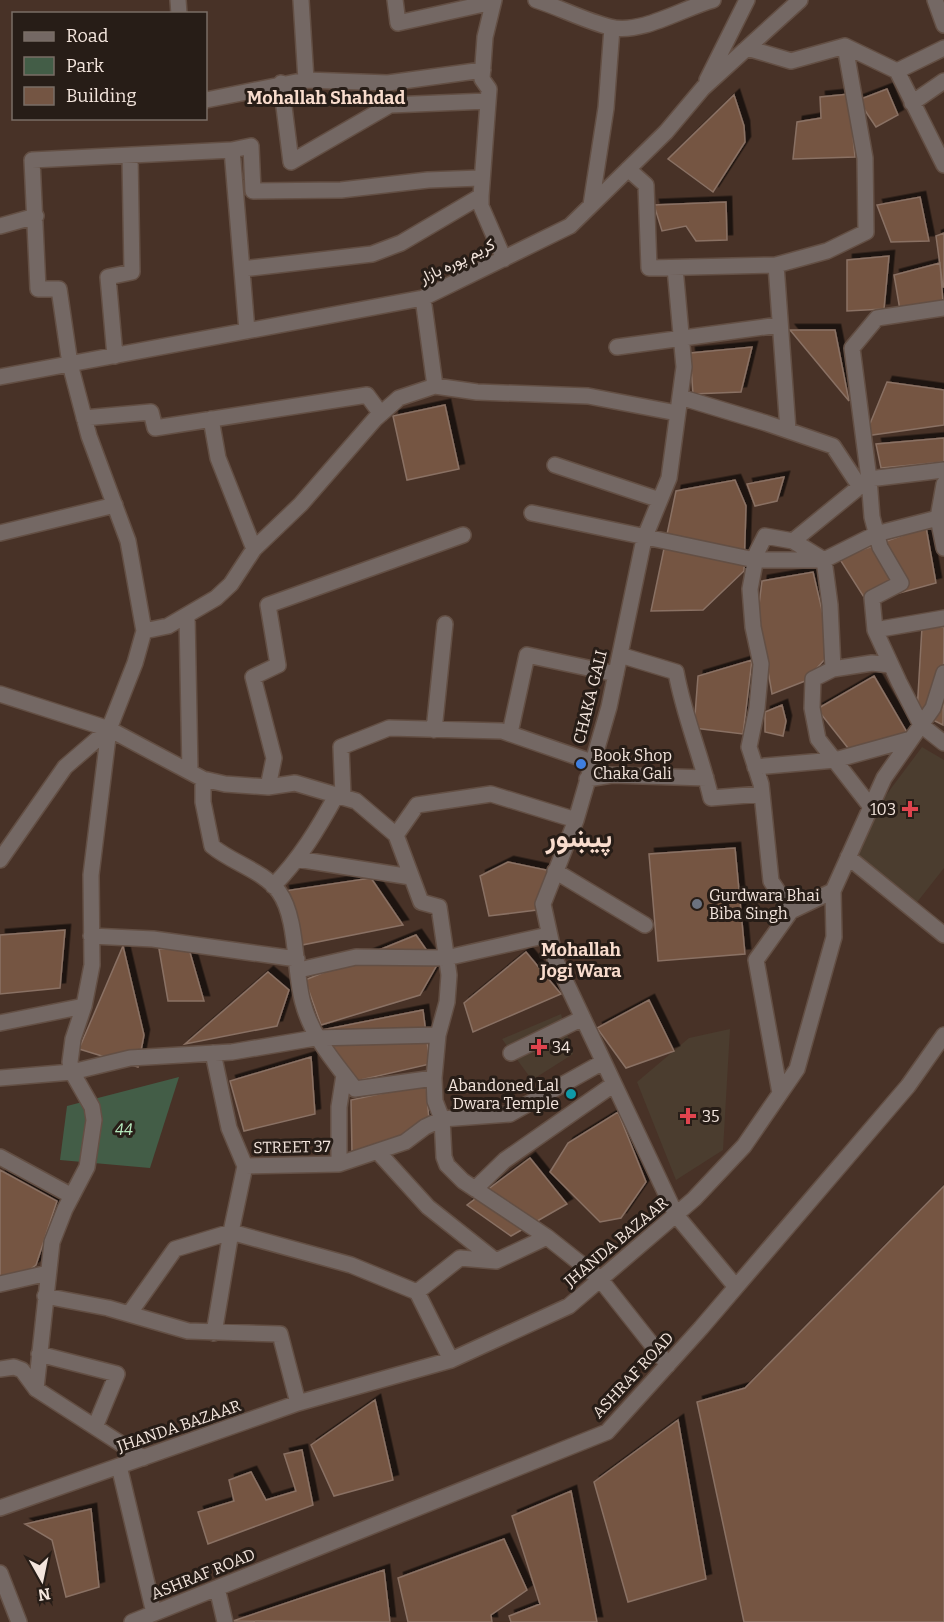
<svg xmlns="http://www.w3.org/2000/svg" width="944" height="1622" font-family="Bitter,Vazirmatn,serif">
<defs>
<filter id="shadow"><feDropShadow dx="5.5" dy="-5.5" stdDeviation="0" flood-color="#0009"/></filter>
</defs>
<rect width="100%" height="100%" fill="#483227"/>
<path fill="#4b3d2f" d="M922,747l22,13v108l-37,47 -68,-57z
M561,1014l12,40 -41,26 -30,-41z
M730,1029l-7,121 -47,30 -39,-98 52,-44z"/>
<path fill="#435d47" d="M179,1077l-29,91 -90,-8 7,-54z"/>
<path fill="#745543" stroke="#8a7164" stroke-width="1.5" filter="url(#shadow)" d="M887,89l11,26 -22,12 -18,-27z
M849,94l6,63 -62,2 4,-37 24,-4 -1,-21z
M734,95l10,31 1,16 -32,50 -45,-33z
M920,197l9,44 -38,1 -14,-37z
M726,202l1,38 -31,1 -10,-15 -24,5 -8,-26z
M944,233v54h-1l-7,-51z
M889,256l-5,53 -37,2v-51z
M940,263l3,39 -43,8 -6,-35z
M790,330h45l14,71z
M752,347l-11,45 -48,2 -3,-41z
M887,382l57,8v35l-79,11z
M445,405l14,64 -52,11 -14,-64z
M944,438v24l-63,6 -5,-24z
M784,477l-7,24 -22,5 -8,-22z
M735,480l11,26 -2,65 -41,39 -52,1 25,-120z
M926,527l10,56 -69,19 -28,-44z
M813,572l12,51 2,34 -22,24 -33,13 -14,-81 4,-32z
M922,627h22l-1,98 -26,-13z
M752,660l-9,74 -49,-6 4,-52z
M874,676l34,58 -56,19 -35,-44z
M782,705l4,16 -3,15 -18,-4v-20z
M735,848l10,106 -87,7 -9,-107z
M508,862l43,9 -14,39 -48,6 -9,-40z
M371,878l32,47 -106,21 -13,-55z
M65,930l-5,58 -60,6v-59z
M416,935l21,30 -17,30 -99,30 -16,-45z
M123,946l21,89 -6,32 -59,-18z
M159,949h30l15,52h-36z
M526,952l35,42 -88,38 -9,-29z
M268,972l21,18 -12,36 -92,18z
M649,1000l25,51 -48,17 -29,-40z
M423,1010l7,54 -74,17 -39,-50z
M311,1057l4,57 -71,17 -14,-50z
M426,1084l3,36 -32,18 -45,15 -1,-53z
M618,1112l28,70 -25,36 -21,4 -50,-50 18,-29z
M530,1158l37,46 -56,32 -44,-31z
M0,1170l57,31 -21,64 -16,12 -20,2z
M944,1186v436h-200l-47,-220 48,-14z
M375,1400l18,80 -59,16 -23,-51z
M678,1420l28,159 -78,23 -34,-120z
M302,1450l11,55 -105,39 -10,-32 36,-11 -5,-21 22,-8 15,28 30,-9 -12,-37z
M571,1491l26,131h-86l-2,-6 31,-12 -28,-88z
M91,1509l8,78 -33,10 -14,-57 -27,-16z
M504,1539l23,51 -36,25 1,7h-84l-10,-44z
M384,1570l6,52 -157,-1z"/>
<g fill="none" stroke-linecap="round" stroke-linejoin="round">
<g stroke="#634f44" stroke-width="18">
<path id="minor" d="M178,0l1,14
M301,0l5,80 82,3 95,-13
M395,0l3,23 95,-21
M494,0l-9,37 -3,42 7,10 -8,107v10l23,53
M536,0c25,8 49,21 74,27 31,8 73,-19 103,-27
M935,0l9,25
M747,48l44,13 54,-15 52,25 47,-23
M897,71l47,94
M707,80l40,-80
M281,83l10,79 99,-57 98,-4
M206,100l100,-20
M912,103l32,-22
M232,150l19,-4 2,45 88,-1 87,-10 52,-2
M628,169l18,16 3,83 127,-3 51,-14 39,-19 -1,-74 -20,-112
M591,205l15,-97 6,-80
M0,226l36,-10
M776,265l12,165
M675,268l9,99 -15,111 -25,61 -35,168 -33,113 -33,84 12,55 121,256 60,72
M242,269l130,-15 29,-11 80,-47
M423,298l12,88
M944,308l-67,10 -25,30 17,131 3,38 8,30 21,36 -29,15 3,32 24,52 22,43 23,18
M617,347l162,-22
M115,356l-7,-79 24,-5 -2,-116
M0,377l423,-79 147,-72 96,-94 37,-44 97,-88
M680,397l86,26 67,23 27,41
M84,418l67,-6 4,16 212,-33 14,19
M211,419l7,39 36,91
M555,465l105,35
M944,484l-6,34 6,30
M532,513l223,47h69l52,-26 62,-16
M0,533l115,-28
M793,541l76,-62 75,-9
M187,615l3,156
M875,630l69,-12
M144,631l24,-5 48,-28 15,-14 23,-35 47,-45 74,-85 24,-21 36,-12 42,6 111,4 89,17
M620,655l56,17c8,44 25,83 35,126l51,-4
M833,669l39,-6 18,2
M0,694l109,35 94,50 22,5 43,3 27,-4 61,18 40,34 25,67 18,5 10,68 -2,27 -9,33 -4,43 1,23 7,18 2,38 3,8 16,16 84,56
M434,730l11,-106
M510,733l17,-78 89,19
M755,767l80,-7 76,-21
M203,779v23l9,44c20,17 52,25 67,46 19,26 15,81 24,111 9,34 31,58 52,86l79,-11
M587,779l25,-4 94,3
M268,787l6,-29 -21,-81 25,-12 -10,-60 195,-70
M343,796l-2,-49 48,-19 113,3 90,31
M396,835l21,-30 74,-11 85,26
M848,857l96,78
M297,859l114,18
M0,860l65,-93 44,-38
M555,871l90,54
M273,886c27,-27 46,-59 64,-92
M833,891l-42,20 -20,-30 -10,-97 -12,-37 8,-39 4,-44 -8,-37 -3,-38 7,-37 8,-16 28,5 31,19 6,45 3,64 -20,10 -1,29 6,31 53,68
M91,936l62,3 144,20
M299,970l57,-13 90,1 102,-23
M0,1023l84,-17
M511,1053l72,-35
M0,1078l72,-6 58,-14 102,-6 83,-14 123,-3
M780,1093l-24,-133 35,-49
M378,1152l50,55 68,54
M0,1157l72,39
M339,1164v-57l5,-32
M245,1166l94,-2 66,-22 20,-15 17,-8 68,-5 93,-52
M475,1189l30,-29 109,-76
M0,1284l48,-11
M417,1292l43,-34 36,3 51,-24 53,42 68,86
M45,1296l63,12 80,23 92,3 18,69
M129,1314l46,-65 56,-17 14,-66 -16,-38 -16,-75
M214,1333l17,-101 120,33 66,27 34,68
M39,1354l78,20 -22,53
M0,1369l14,-2 8,3 14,19 107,69
M36,1389l16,-147 13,-33 22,-42 7,-47 -2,-13 -20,-35 -2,-10 3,-23 11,-33 8,-41 -1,-90 18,-146 26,-66 9,-32 -16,-90 -39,-105 -19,-72 -11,-75h-21l-6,-129 200,-10 15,181
M119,1466l35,147
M0,1508l298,-105 153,-43 118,-54 125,-107 50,-53 53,-77 37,-132 -1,-46 51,-113 49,-70 11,-35
M0,1573l19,49
M217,1588l8,34
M132,1622l475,-190 94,-104 207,-242 36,-51"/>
</g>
<use href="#minor" stroke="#746864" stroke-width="15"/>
</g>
<circle fill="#3f7fe0" stroke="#271d17" stroke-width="2" cx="581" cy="764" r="6"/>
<g fill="#e0444e" stroke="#271d17" stroke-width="2">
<path d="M907 800h6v6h6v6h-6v6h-6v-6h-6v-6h6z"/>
<path d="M536 1038h6v6h6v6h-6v6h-6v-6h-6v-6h6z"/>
<path d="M685 1107h6v6h6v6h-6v6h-6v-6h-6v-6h6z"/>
</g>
<circle fill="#6b7280" stroke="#271d17" stroke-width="2" cx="697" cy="904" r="6"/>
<circle fill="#0f9aa8" stroke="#271d17" stroke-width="2" cx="571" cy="1094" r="6"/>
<g text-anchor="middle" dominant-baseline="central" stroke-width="6" stroke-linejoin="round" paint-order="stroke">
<g font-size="16" fill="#f3e5dd" stroke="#271d17">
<text transform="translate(457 261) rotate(-26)">کریم پورہ بازار</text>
<text transform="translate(590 697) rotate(-76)">CHAKA GALI</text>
<text transform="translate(292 1147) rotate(-1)">STREET 37</text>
<text transform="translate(616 1242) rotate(-40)">JHANDA BAZAAR</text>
<text transform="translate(633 1375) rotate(-47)">ASHRAF ROAD</text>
<text transform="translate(179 1426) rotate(-19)">JHANDA BAZAAR</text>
<text transform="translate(203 1574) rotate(-22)">ASHRAF ROAD</text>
</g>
<g font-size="16" fill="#f3e5dd" stroke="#271d17" text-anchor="start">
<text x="593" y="755">Book Shop<tspan x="593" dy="18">Chaka Gali</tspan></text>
<text x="896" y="809" text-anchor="end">103</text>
<text x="709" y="895">Gurdwara Bhai<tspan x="709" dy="18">Biba Singh</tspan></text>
<text x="552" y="1047">34</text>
<text x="559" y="1085" text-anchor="end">Abandoned Lal<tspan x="559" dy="18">Dwara Temple</tspan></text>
<text x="702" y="1116">35</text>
</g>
<g font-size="16" font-style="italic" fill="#b7ebbf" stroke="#271d17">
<text x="124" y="1129">44</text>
</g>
<g font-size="18" font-weight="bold" fill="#f8dccd" stroke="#271d17">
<text x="326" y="98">Mohallah Shahdad</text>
<text x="581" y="950">Mohallah<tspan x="581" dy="21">Jogi Wara</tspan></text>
</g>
<g font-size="28" font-weight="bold" fill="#f8dccd" stroke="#271d17">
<text x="579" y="837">پيښور</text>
</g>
</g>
<rect x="12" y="12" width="195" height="108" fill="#271d17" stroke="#796d66" stroke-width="1.5"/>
<rect x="24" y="32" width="30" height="9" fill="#746864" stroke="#796d66" stroke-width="1.5"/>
<text x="66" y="42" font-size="18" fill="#f3e5dd">Road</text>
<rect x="24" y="57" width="30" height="18" fill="#435d47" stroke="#796d66" stroke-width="1.5"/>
<text x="66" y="72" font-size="18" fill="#f3e5dd">Park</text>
<rect x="24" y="87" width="30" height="18" fill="#745543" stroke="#796d66" stroke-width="1.5"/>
<text x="66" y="102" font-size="18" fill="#f3e5dd">Building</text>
<g transform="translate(42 1580) rotate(171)" stroke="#271d17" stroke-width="4.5" paint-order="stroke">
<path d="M0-4.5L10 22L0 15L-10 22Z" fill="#f3e5dd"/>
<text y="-9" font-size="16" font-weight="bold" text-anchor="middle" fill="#f3e5dd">N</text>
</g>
</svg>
